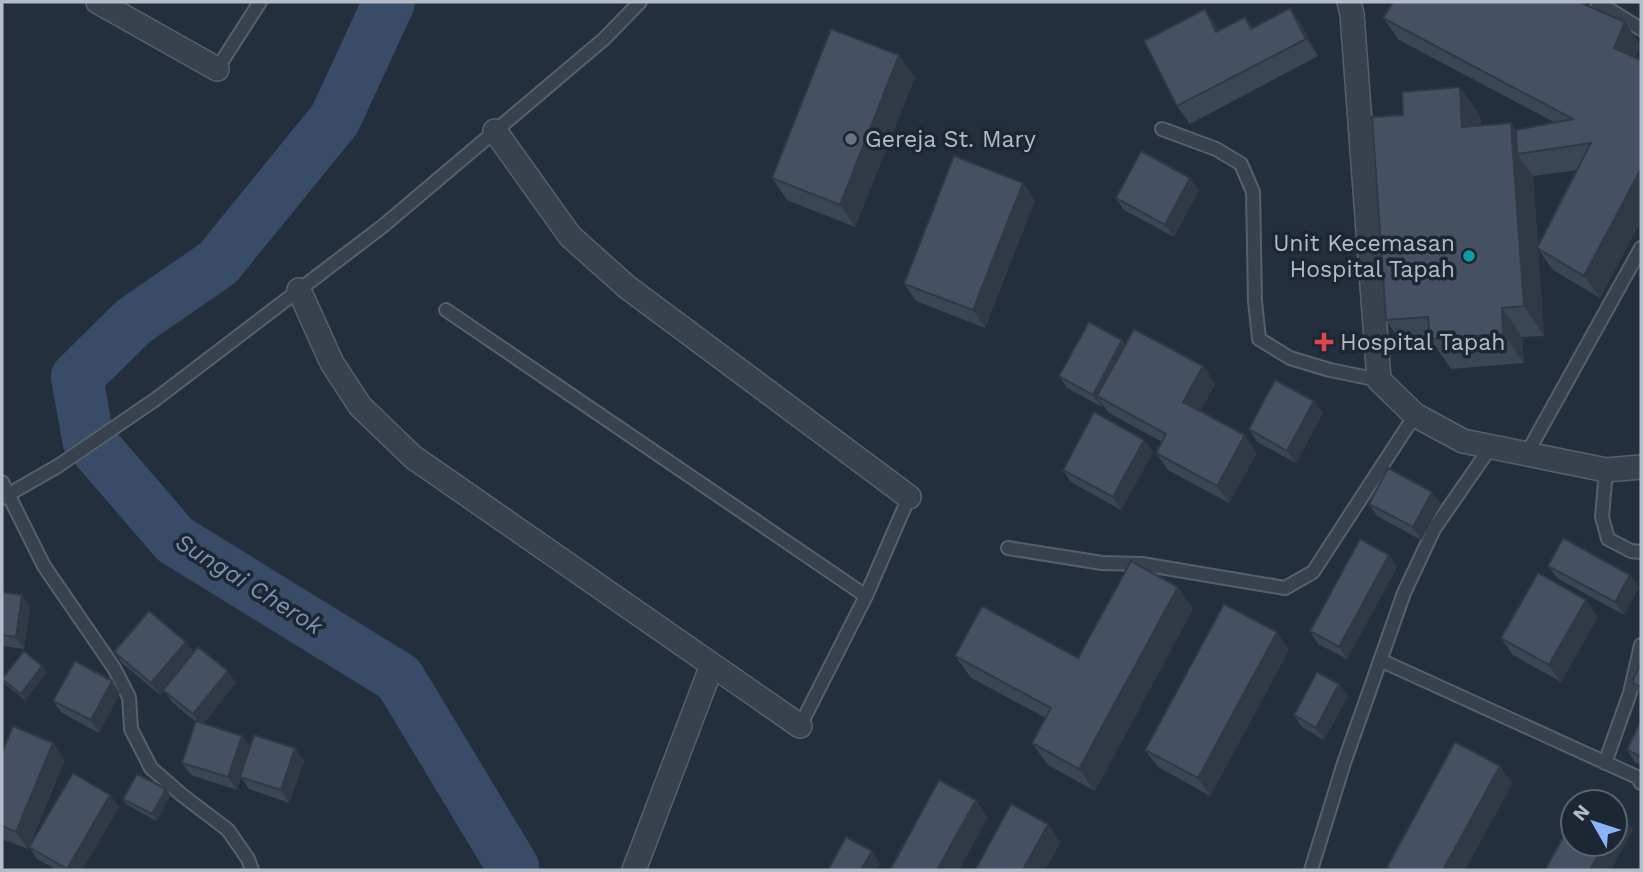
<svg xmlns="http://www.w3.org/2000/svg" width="1643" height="872" font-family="'Work Sans',sans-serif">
<rect width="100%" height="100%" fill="#242f3e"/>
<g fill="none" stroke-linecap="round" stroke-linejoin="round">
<path stroke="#394c67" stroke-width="52" d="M389,2l-54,117 -117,144 -84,58 -57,56 11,62 87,101 224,138 114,189v3"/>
<g stroke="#565f6c" stroke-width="16">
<path id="lane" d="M1597,2l44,27
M217,69l43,-67
M1162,129l54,20 25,15 12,28 2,109 4,38 31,19 40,12 49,10
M446,310l420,286
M1526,455l115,-207
M1606,470l-4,47 6,22 23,12 10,1
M2,482l42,84 70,102 15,29 2,32 20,39 31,27 46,35 20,29 4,11
M2,498l56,-32 98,-67 227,-173 221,-187 36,-37
M1008,548l94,15 40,1 143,24 28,-16 102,-157
M1380,660l257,117 4,6
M800,726l66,-130 43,-99
M1605,763l25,-70 11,-48
M1311,870l33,-107 60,-170 30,-64 56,-81"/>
</g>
<g stroke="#565f6c" stroke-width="26">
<path id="street" d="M98,2l119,67
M1349,2l3,12 27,366 36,35 48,26 143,29 35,-3
M495,131l75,105 57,51 282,210
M299,290l33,73 28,43 53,51 387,269
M634,870l78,-205"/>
</g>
<use href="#lane" stroke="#38414e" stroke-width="12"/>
<use href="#street" stroke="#38414e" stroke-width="23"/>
</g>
<path fill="#3b4654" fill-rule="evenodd" d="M1290,8l12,18 16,30 -128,68 -13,-18 28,-97 14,22 26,-14 8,11z
M1383,18l242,4 15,23 -5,12 6,3v160l-41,78 -47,-28 -15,-21 6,87 -22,1 2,26 -73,6 -15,-22 -30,3 -20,-30 17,-205 57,-28 20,29 1,9 30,-2 5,7 38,-8 -155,-82zM1578,170l-40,77 -5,-71z
M915,77l-60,150 -68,-27 -15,-22z
M1023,183l12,17 -50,128 -69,-27 -12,-17z
M1199,190l-25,47 -50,-27 -8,-12z
M1125,344l78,22 12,18 -15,27 57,42 -28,50 -61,-33 -12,-17 6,-11 -53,-29 -6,-8 -1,2 -35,-19 -8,-12z
M1314,401l9,12 -27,50 -39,-21 -8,-13z
M1144,440l9,12 -32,58 -50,-28 -8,-12z
M1369,504h72l-20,36 -44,-24z
M1389,555l8,12 -50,92 -29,-15 -8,-13z
M1548,566l91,21 -15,28 -67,-37z
M1178,587l15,22 -98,182 -47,-26 -16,-22 14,-25 -75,-40 -16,-22 123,2z
M2,592l28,15 -6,42 -22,-3z
M1598,617l-37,65 -48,-27 -12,-17z
M1289,650l-79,146 -52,-29 -13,-17z
M114,652l80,1 42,30 -32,40 38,13 8,11 45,1 9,13 -15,42 -40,-14 -8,-12 -4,13 -46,-15 -9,-12 14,-41 -24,-20 -8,-12 -4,5 -37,-31z
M1641,663v33l-9,-14z
M47,672l-22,28 -19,-15 -4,-6z
M120,693l-21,40 -37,-20 -9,-12z
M1348,696l-24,44 -22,-13 -8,-12z
M1641,720v45l-6,-3 -8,-12z
M53,743l12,17 -37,89 -26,-10v-86z
M166,789l4,6 -13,26 -30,-16 -4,-6z
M110,795l9,12 -37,63h-25l-20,-11 -8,-12z"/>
<path fill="#303945" d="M1290,8l12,18 16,30 -12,-17z
M1205,9l12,18 12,23 -13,-18z
M1625,22l15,23 -10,25 -16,-22z
M899,55l16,22 -60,150 -15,-22z
M1460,87l20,29 3,40 -21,-29z
M1511,123l20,29 -14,2 16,22 11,160 -20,-30z
M1641,169v51l-41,78 -16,-22z
M1190,178l9,12 -25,47 -9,-12z
M1023,183l12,17 -50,128 -12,-18z
M1502,308l20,29 2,26 -21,-29z
M1122,340l9,12 -34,44 6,9 -1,2 -9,-12z
M1203,366l12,18 -19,36 -13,-18z
M1314,401l9,12 -27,50 -9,-12z
M1245,435l12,18 -28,50 -12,-17z
M1144,440l9,12 -32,58 -8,-13z
M1432,492l9,12 -20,36 -8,-13z
M1389,555l8,12 -50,92 -8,-12z
M1630,575l9,12 -15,28 -9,-13z
M1178,587l15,22 -98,182 -16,-22z
M22,595l8,12 -6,42 -8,-12z
M1586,600l12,17 -37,65 -12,-17z
M1277,632l12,18 -79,146 -12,-18z
M186,642l9,12 -35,41 -9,-12z
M42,666l5,6 -22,28 -4,-6z
M228,671l8,12 -35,43 -8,-12z
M112,681l8,12 -21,40 -8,-13z
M1339,684l9,12 -24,44 -8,-12z
M242,736l8,12 -13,42 -9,-13z
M53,743l12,17 -37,89 -12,-17z
M295,748l9,13 -15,42 -8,-13z
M1500,766l13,17 -48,87h-22z
M166,789l4,6 -13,26 -5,-7z
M110,795l9,12 -37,63h-14l-1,-1z
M976,800l12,18 -29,52h-22z
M1621,813l12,17 -22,40h-21l14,-26h11v-20z
M1048,824l13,18 -16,28h-22z
M872,851l8,12 -3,7h-16z"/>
<path fill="#455162" stroke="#303945" stroke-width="2" d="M1393,2h186l46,20 -11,26 27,12v109l-57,107 -47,-28 54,-105 -74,11 -1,-24 57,-11 -190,-101z
M1290,8l16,31 -129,67 -33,-65 61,-32 11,23 29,-15 6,12z
M831,29l68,26 -59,150 -68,-27z
M1460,87l2,40 49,-4 13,183 -22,2 1,26 -73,5 -2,-22 -42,3 -14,-203 31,-2 -1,-23z
M1141,151l49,27 -25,47 -49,-27z
M954,156l69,27 -50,127 -69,-26z
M1089,322l33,18 -29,55 -34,-19z
M1134,329l69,37 -20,36 62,33 -28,51 -61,-33 10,-19 -69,-38z
M1275,380l39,21 -27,50 -38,-22z
M1094,412l50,28 -31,57 -50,-27z
M1388,468l44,24 -19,35 -44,-23z
M1563,538l67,37 -15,27 -67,-36z
M1360,539l29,16 -50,92 -29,-16z
M1131,561l47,26 -99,182 -47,-26 19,-35 -96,-52 27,-50 96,52z
M1538,573l48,27 -37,65 -48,-27z
M2,592l20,3 -6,42 -14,-2z
M1224,604l53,28 -79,146 -53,-28z
M149,611l37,31 -35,41 -37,-31z
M198,647l30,24 -35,43 -30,-24z
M24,651l18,15 -21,28 -19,-15z
M75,661l37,20 -21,39 -38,-19z
M1641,663v24l-9,-5z
M1317,672l22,12 -23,44 -22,-13z
M1641,720v37l-14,-7z
M196,721l46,15 -14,41 -46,-14z
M13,726l40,17 -37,89 -14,-6v-73z
M254,735l41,13 -14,42 -41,-13z
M1455,742l45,24 -57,104h-51l-5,-3z
M73,773l37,22 -43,74 -38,-22z
M137,774l29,15 -14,25 -29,-15z
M939,780l37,20 -39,70h-47z
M1586,794l14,8h-18z
M1011,804l37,20 -25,46h-48z
M1615,810l6,3 -6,11z
M1573,819v25h31l-14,26h-45z
M846,837l26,14 -11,19h-33z"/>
<circle fill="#6b7280" stroke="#1d2633" stroke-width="2.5" cx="851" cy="139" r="7"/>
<circle fill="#0f9aa8" stroke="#1d2633" stroke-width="2.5" cx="1469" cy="256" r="7"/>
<path fill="#e0444e" stroke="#1d2633" stroke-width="2.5" d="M1320.5 331.5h7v7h7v7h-7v7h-7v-7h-7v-7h7z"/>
<g text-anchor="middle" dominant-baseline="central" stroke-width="7" stroke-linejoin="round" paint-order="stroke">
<g font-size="23" fill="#b4bcc9" stroke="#1d2633" text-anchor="start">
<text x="865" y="139">Gereja St. Mary</text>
<text x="1455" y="243" text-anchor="end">Unit Kecemasan<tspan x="1455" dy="26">Hospital Tapah</tspan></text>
<text x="1340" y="342">Hospital Tapah</text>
</g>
<g font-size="24" font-style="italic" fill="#7c92b1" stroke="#1d2633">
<text transform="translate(249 584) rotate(32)">Sungai Cherok</text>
</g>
</g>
<rect width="1643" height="872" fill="none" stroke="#b4bcc9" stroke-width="7"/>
<g transform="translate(1594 823) rotate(309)"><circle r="33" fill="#1d2633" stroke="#59626f" stroke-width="2"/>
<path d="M0-5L12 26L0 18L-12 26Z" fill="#8ab4f8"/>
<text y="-10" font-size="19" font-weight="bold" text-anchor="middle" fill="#b4bcc9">N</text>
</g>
</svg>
